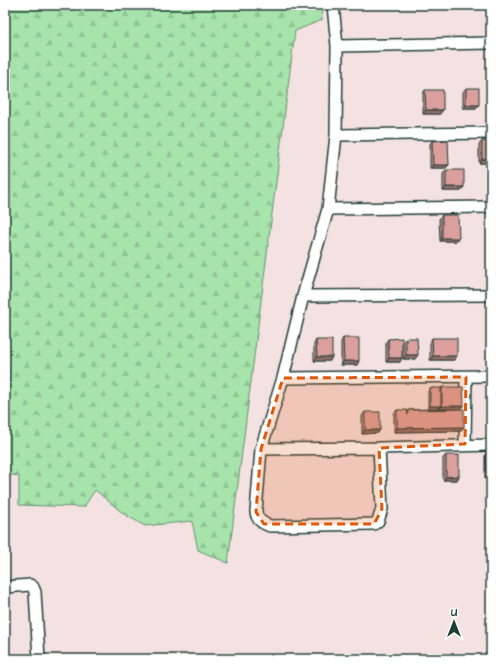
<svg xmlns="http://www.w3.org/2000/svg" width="496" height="664" font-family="'Architects Daughter',sans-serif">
<defs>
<pattern id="forest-firs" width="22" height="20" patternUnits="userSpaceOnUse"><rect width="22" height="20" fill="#a7e4ab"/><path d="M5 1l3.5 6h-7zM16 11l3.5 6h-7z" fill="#8fc494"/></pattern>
</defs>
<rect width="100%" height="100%" fill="#f4e2e2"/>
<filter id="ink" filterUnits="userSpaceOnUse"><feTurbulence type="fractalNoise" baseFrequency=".025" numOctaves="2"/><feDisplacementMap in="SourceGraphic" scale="8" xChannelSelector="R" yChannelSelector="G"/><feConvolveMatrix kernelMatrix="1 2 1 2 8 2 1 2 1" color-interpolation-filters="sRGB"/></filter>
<g filter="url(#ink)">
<path fill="url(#forest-firs)" stroke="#639070" d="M5,5h316l1,15 -27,11 -67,532 -30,-13 -6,-29 -47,5 -21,-12 -29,-24 -11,17 -65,-2v-29l-14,-2z"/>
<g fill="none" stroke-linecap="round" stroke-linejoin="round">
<g stroke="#1f3d34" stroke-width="14">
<path id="minor" d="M333,5l4,41 -1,89 -8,74 -25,87 -20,82 -22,71 -5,63c1,8 6,11 14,14l104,-2 4,-3 4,-12 -3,-61
M337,46l154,-3
M336,135l155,-2
M328,209l163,-2
M303,296l188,-1
M283,378l208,-2
M465,444l1,-67
M261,449l118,-1 112,-3
M5,587l25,-2 3,2 2,5 4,67"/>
</g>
<use href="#minor" stroke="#fff" stroke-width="11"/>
</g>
<path fill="#bc8a88" stroke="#1f3d34" d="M466,88l10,20h-13v-16z
M425,90l15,24h-17v-20z
M432,141l14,27h-16v-24z
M482,141h9v22h-12v-18z
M446,170l15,21h-18v-17z
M442,215l14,26h-16l-1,-22z
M491,309v24h-1v-23z
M343,338l14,27h-16v-23z
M406,338l9,21h-12v-17z
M432,338l25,18 -3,4h-24v-18z
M388,339l12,23h-14v-20z
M316,340l14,21h-16v-17z
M491,340v19h-1v-18z
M490,386h1v43h-3v-18l2,-3h-2v-18z
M442,387l22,19 -3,3v22l-67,1v-19l3,-3 10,1 1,-1 20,-1v-18l2,-3 11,1z
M365,412l13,21 -16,1v-18z
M487,452l4,27h-6v-23z
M446,455l13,21 -2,4h-14v-22z"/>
<path fill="#99706f" stroke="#1f3d34" d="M466,105h13l-3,3h-13z
M426,110h17l-3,4h-17z
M482,159h9v4h-12z
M433,165h16l-3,3h-16z
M446,187h18l-3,4h-18z
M442,238h17l-3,3h-16z
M406,355h12l-3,4h-12z
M433,356h24l-3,4h-24z
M317,357h15l-2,4h-16z
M389,358h13l-2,4h-14z
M344,361h15l-2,4h-16z
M490,404h1v4h-3z
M430,406h11l-3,3h-10z
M442,406h22l-3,3h-22z
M491,426v3h-3z
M464,427l-3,4 -67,1 3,-4z
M365,430h15l-2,3 -16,1z
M459,476l-2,4h-14l3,-3z
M487,476h4v3h-6z"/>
<path fill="#dba09e" stroke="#1f3d34" d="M466,88h13v17h-13z
M425,90h18v20h-17z
M448,140l1,25h-16l-1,-24z
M482,141h9v18h-9z
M446,170h18v17h-18z
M442,215h16l1,23h-17z
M343,338h16v23h-15z
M402,338v20h-13l-1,-19z
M406,338h11l1,17h-12z
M432,338h25v18h-24z
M316,340h16v17h-15z
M490,386h1v18h-1z
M442,387h21l1,19h-22z
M430,388h11v18h-11z
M490,408h1v18z
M464,409v18l-67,1v-18h10l1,5v-5z
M365,412h15v18h-15z
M487,452h4v24h-4z
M446,455h13v21l-13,1z"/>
</g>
<path fill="#de580e" fill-opacity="0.2" stroke="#de580e" stroke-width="3" stroke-dasharray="8 5" stroke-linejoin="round" d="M466,377l-1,67 -86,4 3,61 -8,15h-110l-8,-12 5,-63 22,-71z"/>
<rect width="496" height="664" fill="none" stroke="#fff" stroke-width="20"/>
<rect x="10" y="10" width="476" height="644" fill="none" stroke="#1f3d34" stroke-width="1.5" filter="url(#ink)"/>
<g transform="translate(454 622)" stroke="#ffffff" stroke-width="3" paint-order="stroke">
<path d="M0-3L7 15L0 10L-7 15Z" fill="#1f3d34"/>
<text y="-6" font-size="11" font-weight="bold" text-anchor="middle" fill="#1f3d34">U</text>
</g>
</svg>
